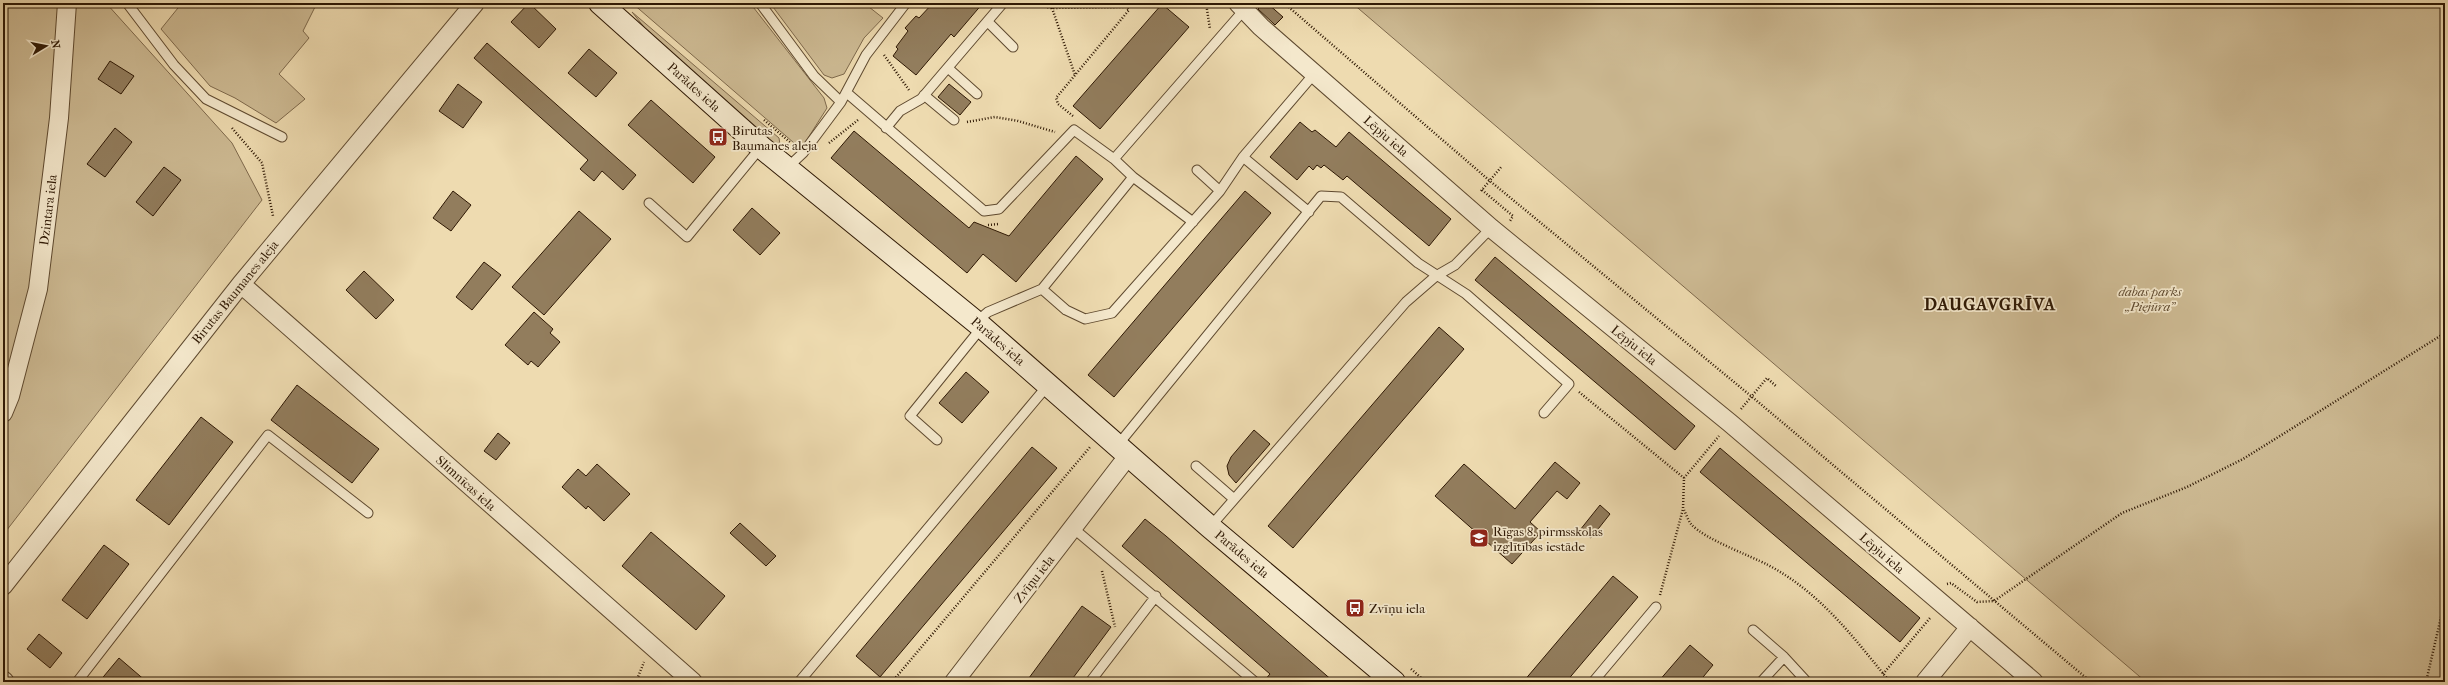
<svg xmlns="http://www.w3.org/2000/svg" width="2448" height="685" font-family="'IM FELL French Canon',serif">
<rect width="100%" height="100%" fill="#eedbb0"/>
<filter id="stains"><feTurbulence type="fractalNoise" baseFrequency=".005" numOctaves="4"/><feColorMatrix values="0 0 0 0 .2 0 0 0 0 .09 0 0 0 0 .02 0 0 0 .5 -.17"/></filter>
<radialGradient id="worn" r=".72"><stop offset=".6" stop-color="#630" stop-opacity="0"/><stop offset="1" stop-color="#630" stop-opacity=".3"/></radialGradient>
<path fill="#cdba93" stroke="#7e694c" d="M3,3h103l126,140 30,57 -259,335z
M182,3h135l-14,28 6,7 -30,36 26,25 -29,24 -41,-25 -25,-12 -49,-57z
M632,3h118l74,95 3,10 -26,41z
M770,3h94l19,15 -19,20 -20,36 -12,4 -8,-3z
M1352,3h1093v679h-299z
M632,12l147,126 2,13 -129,-114z"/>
<path fill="#927d5d" stroke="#2e1804" d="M529,3l27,26 -17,19 -28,-26z
M933,3h50l-29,34 -3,-3 -35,41 -23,-19 5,-7 -2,-2 12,-16 -3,-3 11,-12 3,2z
M1264,3h3l16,14 -8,8 -17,-16z
M1162,4l27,23 -89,102 -27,-23z
M487,43l149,132 -13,15 -21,-19 -8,10 -14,-12 8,-9 -114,-102z
M589,49l28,24 -21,24 -28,-24z
M110,61l24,15 -13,18 -23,-15z
M458,84l24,18 -19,26 -24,-17z
M949,84l22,18 -11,13 -22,-18z
M651,100l64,57 -22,26 -65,-58z
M1300,122l12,10 3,-2 21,17 13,-15 102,87 -22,27 -82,-70 -4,4 -19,-15 -3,3 -4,-3 -4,5 -4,-4 -12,14 -27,-23z
M115,128l17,14 -27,35 -18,-13z
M854,131l115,97 5,-6 35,14 67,-80 27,23 -87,103 -33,-28 -16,19 -136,-115z
M164,167l17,13 -28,36 -17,-14z
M453,191l18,14 -20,26 -18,-13z
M1245,191l26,22 -157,184 -26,-22z
M752,208l28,25 -20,22 -27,-25z
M579,211l32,28 -67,76 -32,-28z
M1495,257l200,169 -20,24 -200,-170z
M484,262l17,13 -29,35 -16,-13z
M364,271l30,29 -18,19 -30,-29z
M534,312l19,17 -3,4 10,9 -22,25 -7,-6 -3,4 -23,-20z
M1439,327l25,22 -171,199 -25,-22z
M966,372l23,20 -27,31 -23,-20z
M297,385l82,64 -27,34 -81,-63z
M201,417l32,25 -64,83 -33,-25z
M1254,430l16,14 -34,39 -7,-8 -2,-9 4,-9z
M498,433l12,10 -14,17 -12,-9z
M1032,447l25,21 -177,209 -24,-21z
M1720,448l200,170 -20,24 -200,-170z
M1555,462l25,21 -13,16 -10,-8 -27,31 11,10 -29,32 -77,-68 29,-32 51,45z
M597,464l33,30 -26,27 -16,-15 -2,3 -24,-22 16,-18 8,7z
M1600,505l10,9 -19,24 -11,-8z
M1145,519l21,17 168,146h-71l7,-8 -148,-128z
M740,523l36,33 -10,10 -36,-33z
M651,532l74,64 -29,34 -74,-64z
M104,545l25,19 -42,55 -25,-19z
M1613,576l25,21 -72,85h-43z
M1082,606l29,21 -41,55h-44z
M39,634l23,19 -12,15 -23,-19z
M1690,645l23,20 -14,17h-41z
M119,658l28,24h-48z"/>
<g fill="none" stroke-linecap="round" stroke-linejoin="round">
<g stroke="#5e492f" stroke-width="11">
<path id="lane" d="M127,3l47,62 32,34 76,38
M760,3l54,73 27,26
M988,22l25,25
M948,68l29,26
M847,93l137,118 15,-2 75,-79 40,29
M924,95l30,25
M886,128l14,-17 21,-12 82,-96
M1243,157l66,55
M787,168l16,-15 38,-51 25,-47 40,-52
M1197,170l23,21
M1133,177l60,45
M649,203l38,34 74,-90
M1042,289l24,21 19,9 27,-6 108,-122 23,-34 71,-83
M976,322l12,-10 54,-23 91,-112 -19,-18 130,-149
M937,440l-27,-24 72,-89
M1117,446l204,-250 20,1 77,66 48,31 103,90 -25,29
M1196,466l38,33
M1210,527l196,-225 30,-26 19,-11 36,-37
M1073,528l182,154
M1753,630l31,27 -23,25
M1784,657l23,25
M77,682l191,-247 100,78
M799,682l249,-297
M1090,682l66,-86
M1593,682l63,-75"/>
</g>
<g stroke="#5e492f" stroke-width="20">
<path id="street" d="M1238,3l23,24 230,201 239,195 304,259
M241,284l452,398
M3,413l7,-17 28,-107 21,-171 8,-115
M3,586l238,-302 234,-281
M3,680l2,2
M954,682l174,-226
M1925,682l45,-55"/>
</g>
<g stroke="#2e1804" stroke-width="24">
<path id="secondary" d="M600,3l161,144 221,180 228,200 184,155"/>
</g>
<path stroke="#2e1804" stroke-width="2.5" stroke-dasharray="1 2" stroke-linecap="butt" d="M1030,3l20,5 75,-1
M1206,3l4,26
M1284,3l206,178 261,215 340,286
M1052,8l23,67
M884,55l25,35
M1073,116l-15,-12 -2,-6 73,-88 -8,-7
M764,120l27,23
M967,122l28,-5 23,4 37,11
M232,128l30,35 11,53
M829,143l29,-23
M1482,190l31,26 -3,5
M1481,191l21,-25
M988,225l11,-1
M1579,392l105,86
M1741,409l26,-31 10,9
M1684,510c2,4 4,10 7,14 13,15 58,31 77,41 53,28 85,72 122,117
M1102,571l13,56
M1947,584l4,-1 26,19 17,-1 128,-88 65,-26 56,-28 202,-126
M1660,595l23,-86 1,-31 35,-42
M1411,669l15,13
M1883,674l47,-56
M636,682l8,-20
M892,682l198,-235
M2426,682l19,-82"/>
<use href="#lane" stroke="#f4e8cc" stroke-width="9"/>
<use href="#street" stroke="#f4e8cc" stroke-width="18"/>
<use href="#secondary" stroke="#f4e8cc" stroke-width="22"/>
</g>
<defs>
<g id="bus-square" transform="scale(1)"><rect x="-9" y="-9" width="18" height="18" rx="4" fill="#8f2418" stroke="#f4e8cc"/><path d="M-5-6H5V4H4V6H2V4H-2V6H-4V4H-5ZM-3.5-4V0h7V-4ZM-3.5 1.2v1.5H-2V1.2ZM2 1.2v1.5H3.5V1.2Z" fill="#fff"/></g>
<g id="school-square" transform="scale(1)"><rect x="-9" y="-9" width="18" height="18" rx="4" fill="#8f2418" stroke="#f4e8cc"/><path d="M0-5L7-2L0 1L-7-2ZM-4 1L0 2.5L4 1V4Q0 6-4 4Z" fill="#fff"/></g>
</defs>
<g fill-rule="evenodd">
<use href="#bus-square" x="718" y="137"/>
<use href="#school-square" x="1479" y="538"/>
<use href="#bus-square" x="1355" y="608"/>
</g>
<g text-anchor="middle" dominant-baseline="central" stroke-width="3.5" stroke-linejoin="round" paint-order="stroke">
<g font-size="13" fill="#2e1804" stroke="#f4e8cc">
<text transform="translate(694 87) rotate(42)">Parādes iela</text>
<text transform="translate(1386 136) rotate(41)">Lēpju iela</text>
<text transform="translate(48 210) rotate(-83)">Dzintara iela</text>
<text transform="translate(235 292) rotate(-51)">Birutas Baumanes aleja</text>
<text transform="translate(998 341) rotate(41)">Parādes iela</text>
<text transform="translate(1634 345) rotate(39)">Lēpju iela</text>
<text transform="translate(466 483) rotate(42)">Slimnīcas iela</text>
<text transform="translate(1882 553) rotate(41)">Lēpju iela</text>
<text transform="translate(1242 554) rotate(40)">Parādes iela</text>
<text transform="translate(1034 579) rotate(-52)">Zvīņu iela</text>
</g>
<g font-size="13" fill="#2e1804" stroke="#f4e8cc" text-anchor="start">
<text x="732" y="130">Birutas<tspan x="732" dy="15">Baumanes aleja</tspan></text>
<text x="1493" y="531">Rīgas 8. pirmsskolas<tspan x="1493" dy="15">izglītības iestāde</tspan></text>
<text x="1369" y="608">Zvīņu iela</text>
</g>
<g font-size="13" font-style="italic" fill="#5e492f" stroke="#f4e8cc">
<text x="2150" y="291">dabas parks<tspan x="2150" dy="15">„Piejūra”</tspan></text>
</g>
<g font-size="17" font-weight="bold" letter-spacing="1" fill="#2e1804" stroke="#f4e8cc">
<text x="1990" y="304">DAUGAVGRĪVA</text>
</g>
</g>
<rect width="2448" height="685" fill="none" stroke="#eedbb0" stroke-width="16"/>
<rect x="4" y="4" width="2440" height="677" fill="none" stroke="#2e1804" stroke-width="2"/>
<rect x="8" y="8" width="2432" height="669" fill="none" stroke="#2e1804"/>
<g transform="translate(46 46) rotate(80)" stroke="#f4e8cc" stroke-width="3" paint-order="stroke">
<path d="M0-3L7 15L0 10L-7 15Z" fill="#2e1804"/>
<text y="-6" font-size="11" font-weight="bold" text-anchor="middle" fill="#2e1804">N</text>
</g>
<rect width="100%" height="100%" filter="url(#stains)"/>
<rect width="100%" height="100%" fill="url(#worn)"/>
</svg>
